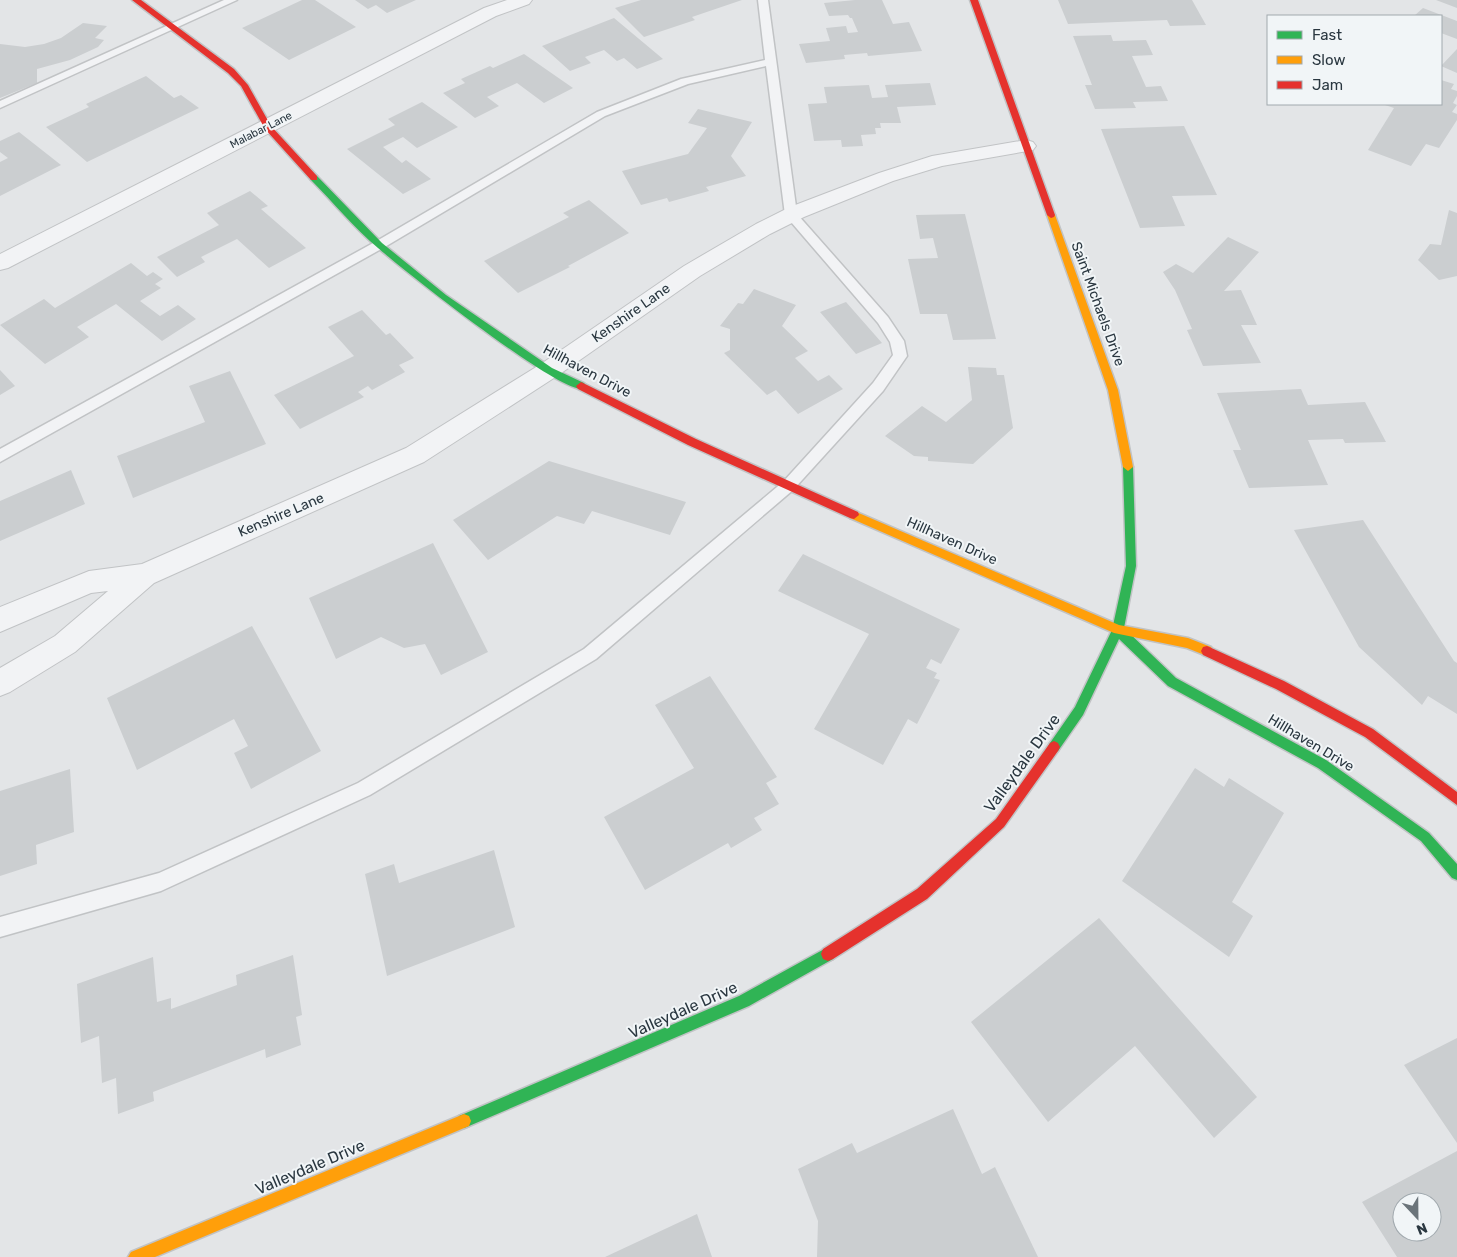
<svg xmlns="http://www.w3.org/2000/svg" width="1457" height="1257" font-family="Rubik,sans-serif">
<rect width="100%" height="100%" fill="#e3e5e7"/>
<path fill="#cbced0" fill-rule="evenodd" d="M302,0h13l41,27 -67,33 -47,-32z
M355,0h61l-29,13 -11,-8 -8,4z
M641,0h101l-50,17 3,3 -51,17 -29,-29z
M855,0h27l11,24 16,-2 13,29 -54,5 -1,-3 -23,2 1,4 -39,4 -7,-19 31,-3 -4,-13 20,-2 2,7 10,-1 -6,-14h-2l-2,-3 -19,1 -5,-13z
M1058,0h134l14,25 -36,1 -3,-6 -99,4z
M1436,0h21v8z
M1423,8l34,13v18l-16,-6v-17h-27z
M614,18l49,41 -26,10 -13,-11 -7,3 -13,-11 -19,7 6,6 -21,8 -28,-25z
M83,23l24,3 -12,12 9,2 -6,7 -28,13 -33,9v14l-37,15v-54l25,3 19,-3 17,-6z
M1111,35l2,6 33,-1 7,15 -21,1 14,31 15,-1 7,15 -35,1 3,6 -41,1 -10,-24h7l-19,-49z
M1457,49v24l-16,-7z
M524,54l49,34 -29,15 -27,-20 -30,14 12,9 -24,12 -32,-25 22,-10 -4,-4 29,-13 3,2z
M146,76l28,22 7,-3 18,13 -112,54 -41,-35 43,-20 -3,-3z
M1441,80l13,4 -3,5 6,2v5l-4,7 4,2 -5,7 5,2v6l-18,28 -13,-4 -15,22 -43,-16 26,-42 -12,-4h59z
M930,83l6,22 -39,2 4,16h-21l1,5h-6l1,6 -15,1 2,11 -21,1 -1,-7 -27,1 -6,-37 19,-1 -3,-16 45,-2 3,13 16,-1 -3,-12z
M422,102l36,25 -41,21 -14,-11 -20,10 19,16 4,-3 25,19 -28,15 -56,-45 48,-24 -7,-6z
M698,109l54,13 -21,34 15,20 -40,11 3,4 -40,11 -2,-4 -26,7 -19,-34 66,-17 19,-26 -19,-5z
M1184,126l33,69 -45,1 13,30 -45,2 -39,-99z
M19,132l42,33 -61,31v-34l8,-4 -8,-6v-11z
M250,191l18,15 -7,3 45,39 -37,20 -32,-29 -36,18 4,5 -28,15 -20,-20 62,-32 -12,-12z
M589,200l40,33 -61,33 2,1 -52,26 -34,-32 85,-44 -6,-4z
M1449,210l8,3v63l-18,4 -21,-20 12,-16 11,1z
M965,214l31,125 -43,1 -6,-26h-27l-12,-55 30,-1 -5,-20 -13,1 -4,-24z
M1228,237l31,15 -35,39 17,-1 16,35h-16l20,38 -58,3 -16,-36 5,-1 -17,-39 -12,-18 13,-8 17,9z
M131,263l16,13 6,-4 10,7 -8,5 6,4 -21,13 20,15 18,-11 18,14 -34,22 -46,-37 -39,23 12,10 -44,27 -45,-39 44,-26 11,9z
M754,289l42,16 -14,21 26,25 -13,7 23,23 11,-6 14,14 -45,25 -22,-24 -9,5 -43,-42 6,-3v-21l-10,-3 18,-23 5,1z
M846,302l36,41 -26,11 -36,-42z
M362,310l24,25 4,-2 24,25 -15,7 6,7 -33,18 -4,-4 -10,6 6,5 -64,32 -26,-34 80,-39 -26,-29z
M968,367l28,1 1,7h7l9,53 -40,36 -45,-3v-4l-14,-1 -29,-20 37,-30 24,16 26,-22z
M0,370l15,16 -15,9z
M230,371l36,73 -133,54 -16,-42 88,-34 -16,-36z
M1301,389l7,16 57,-3 21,40 -41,1 -2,-4 -35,1 20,45 -79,3 -16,-38h8l-24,-57z
M549,461l137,41 -16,33 -78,-24 -8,13 -27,-8 -69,44 -35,-40z
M71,470l14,34 -85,37v-40z
M1363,520l91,141 3,2v51l-29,-18 -6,9 -63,-58 -65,-117z
M433,543l55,109 -47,23 -16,-31 -21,4 -23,-11 -45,22 -27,-61z
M803,554l157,75 -19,35 -10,-5 -5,9 11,5 -3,5 6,2 -23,44 -9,-5 -25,46 -69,-36 55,-95 -91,-43z
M252,626l69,125 -70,38 -17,-36 14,-7 -14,-27 -97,51 -30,-72z
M710,676l67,101 -11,6 13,21 -25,14 8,12 -31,18 -3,-5 -83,47 -41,-73 90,-49 -39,-63z
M1195,768l29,19 5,-9 55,35 -52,89 21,14 -24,41 -107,-76z
M70,769l4,63 -38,13 1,19 -37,12v-85z
M494,850l21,77 -128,49 -22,-102 29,-10 5,19z
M1099,918l158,179 -43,41 -79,-92 -87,76 -77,-100z
M293,955l9,60 -6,2 5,28 -35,13 -1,-9 -112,43 1,9 -36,13 -2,-36 -14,5 -3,-47 -18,7 -4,-59 76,-27 4,45 14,-4v11l66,-24 -1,-10z
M1457,1038v105l-53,-78z
M953,1109l29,65 13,-7 43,90h-221l1,-36 -20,-52 54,-26 5,10z
M1457,1151v106h-60l-35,-55zM1402,1202h30v30h-30z
M697,1214l15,43h-107z"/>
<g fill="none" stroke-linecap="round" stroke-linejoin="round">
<g stroke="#c1c3c5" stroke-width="3">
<path id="lane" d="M224,0h13l-237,108v-7z
M758,0h10l29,214 91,103 16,24 3,15 -24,35 -90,99 -197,169 -226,136 -209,96 -161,46v-20l159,-44 199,-90 226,-134 199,-167 90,-99 20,-28 -3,-13 -12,-19 -93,-108 -19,-149 -78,18 -83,32 -222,132 -383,214v-13l375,-207 222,-130 84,-33 84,-19z"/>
</g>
<g stroke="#c1c3c5" stroke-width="2">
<path id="street" d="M507,0h25l-3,4 -33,12 -488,252 -8,2v-16l484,-246z
M1026,140l7,2 3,4 -3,4 -91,16 -49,15 -89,36 -34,17 -70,42 -143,100 -133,86 -270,121 -79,69 -65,40 -10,4v-28l55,-32 53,-45 -17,2 -91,39v-25l89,-36 53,-7 264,-116 135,-84 143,-98 72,-42 34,-17 89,-34 53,-17z"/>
</g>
<g stroke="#c1c3c5" stroke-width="3">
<path id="fast" d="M314,175l3,1 65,67 64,52 106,73 32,15 2,3 -2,3c-23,6 -181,-119 -206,-141 -24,-20 -45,-46 -67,-68l-1,-2z
M1128,463l5,4 3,99 -12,62 52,50 150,82 103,73 28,31v16l-5,-2 -31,-37 -103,-73 -150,-82 -49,-47 -36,76 -25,36 -4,2 -4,-2 -2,-4 2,-4 25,-36 37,-77 14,-64 -3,-99z
M828,947l5,2 2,5 -2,5 -84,47 -280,120 -5,2 -5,-2 -2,-5 2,-5 280,-120z"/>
</g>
<g stroke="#c1c3c5" stroke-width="3">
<path id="slow" d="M1051,212l4,3 63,175 15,77 -5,4 -5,-4 -15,-77 -61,-175z
M854,511l265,114 69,13 23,9 2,4 -2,4 -4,1 -20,-8 -73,-15 -264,-115 -1,-3 1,-3z
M464,1114l5,2 2,5 -2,5 -314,131h-27l3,-5z"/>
</g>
<g stroke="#c1c3c5" stroke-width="3">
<path id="jam" d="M132,0h9l93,69 14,16 23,41 46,50v4h-6l-46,-51 -24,-43 -13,-13z
M970,0h8l77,215 -1,2 -3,1 -4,-3z
M581,382l115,57 162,73 1,3 -5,4 -4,-1 -162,-73 -110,-56 -2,-3z
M1207,646l77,35 89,48 84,63v13l-92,-68 -89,-48 -73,-34 -2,-4 2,-4z
M1054,741l4,2 2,4 -2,4 -54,76 -77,72 -94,60 -5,2 -5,-2 -2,-5 2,-5 94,-60 79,-70 54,-76z"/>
</g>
<use href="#lane" fill="#f2f3f5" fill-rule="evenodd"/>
<use href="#street" fill="#f2f3f5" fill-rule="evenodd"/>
<use href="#fast" fill="#30b455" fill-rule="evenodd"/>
<use href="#slow" fill="#ff9f0a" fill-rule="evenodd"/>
<use href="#jam" fill="#e5322d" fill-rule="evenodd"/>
</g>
<g text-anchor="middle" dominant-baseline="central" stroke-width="4" stroke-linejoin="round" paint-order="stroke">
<g font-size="11" fill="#2a3740" stroke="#f1f5f7">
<text transform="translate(261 130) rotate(-27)">Malabar Lane</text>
</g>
<g font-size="14" fill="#2a3740" stroke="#f1f5f7">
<text transform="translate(1098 304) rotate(70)">Saint Michaels Drive</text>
<text transform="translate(631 313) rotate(-35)">Kenshire Lane</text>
<text transform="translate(587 371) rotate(28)">Hillhaven Drive</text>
<text transform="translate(281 515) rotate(-23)">Kenshire Lane</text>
<text transform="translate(952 541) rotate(24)">Hillhaven Drive</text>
<text transform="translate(1311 743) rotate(31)">Hillhaven Drive</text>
</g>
<g font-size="16" fill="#2a3740" stroke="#f1f5f7">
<text transform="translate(1022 763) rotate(-54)">Valleydale Drive</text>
<text transform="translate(683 1010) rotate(-24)">Valleydale Drive</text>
<text transform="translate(310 1167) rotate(-23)">Valleydale Drive</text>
</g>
</g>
<rect x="1267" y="15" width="175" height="90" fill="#f1f5f7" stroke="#a1a9ae"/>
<rect x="1277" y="31" width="25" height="8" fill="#30b455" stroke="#a1a9ae"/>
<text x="1312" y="40" font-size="15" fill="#2a3740">Fast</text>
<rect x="1277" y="56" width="25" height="8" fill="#ff9f0a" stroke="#a1a9ae"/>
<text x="1312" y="65" font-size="15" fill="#2a3740">Slow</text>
<rect x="1277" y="81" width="25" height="8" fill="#e5322d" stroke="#a1a9ae"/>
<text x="1312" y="90" font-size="15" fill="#2a3740">Jam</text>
<g transform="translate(1417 1217) rotate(158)"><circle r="24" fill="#f1f5f7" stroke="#a1a9ae"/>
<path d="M0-4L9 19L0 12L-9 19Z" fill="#6b747a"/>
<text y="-8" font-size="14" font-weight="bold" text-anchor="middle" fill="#2a3740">N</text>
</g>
</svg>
